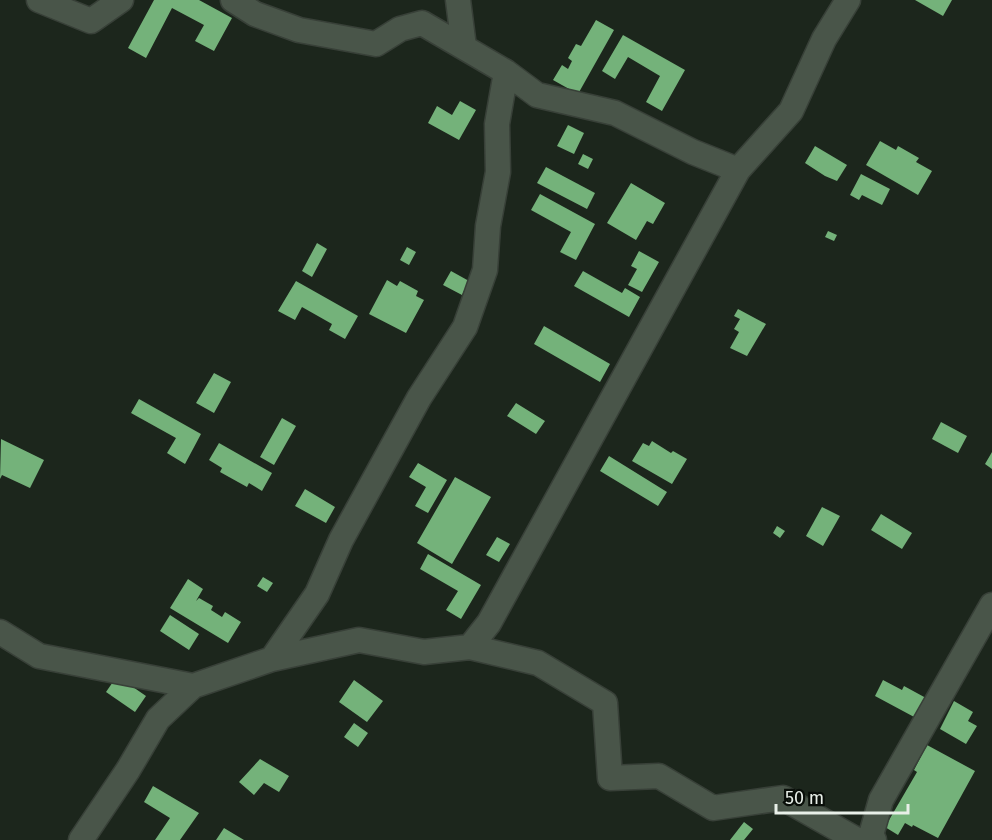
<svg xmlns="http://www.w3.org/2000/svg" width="992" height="840" font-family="'Fira Sans',sans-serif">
<rect width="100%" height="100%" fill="#1c261c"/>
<path fill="#74b27a" d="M154,0h45l33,18 -18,33 -19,-10 9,-16 -32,-17 -26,50 -18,-10z
M915,0h37l-9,16z
M596,20l18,10 -36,64 -25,-14 9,-15 6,4 4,-8 -4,-3 8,-14 5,2z
M623,35l62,35 -23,41 -16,-9 14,-26 -32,-19 -13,22 -13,-8z
M460,101l16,9 -17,30 -31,-17 9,-17 15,9z
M568,125l16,8 -10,21 -17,-8z
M880,141l16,9 2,-4 21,12 -3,4 16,9 -14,24 -52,-30z
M815,146l32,19 -10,16 -12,-5 -20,-13z
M583,154l10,5 -5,10 -10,-5z
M546,167l49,26 -8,16 -50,-26z
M861,174l29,15 -8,16 -20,-10 -3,5 -9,-5z
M631,183l34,20 -12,21 -6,-3 -11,19 -29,-17z
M540,194l55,30 -19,36 -16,-8 11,-20 -40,-22z
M828,231l9,4 -3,6 -9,-4z
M317,243l10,6 -15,28 -10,-6z
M407,247l9,5 -7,13 -9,-5z
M639,251l20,11 -17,30 -14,-7 9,-16 -6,-3z
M451,271l18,10 -7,14 -19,-10z
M583,271l39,22 3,-5 15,9 -11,20 -55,-31z
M387,280l10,6 3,-5 18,10 -2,5 8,4 -18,33 -37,-19z
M296,281l62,35 -13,23 -16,-9 3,-6 -30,-17 -7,13 -17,-9z
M738,309l28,15 -19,32 -17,-8 9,-16 -5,-3 6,-10 -6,-3z
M544,326l66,38 -10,18 -66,-38z
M214,373l17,9 -17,31 -18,-10z
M139,399l62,35 -16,30 -18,-11 9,-15 -45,-25z
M516,403l29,18 -9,13 -29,-18z
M282,418l14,8 -22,39 -14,-8z
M941,422l26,14 -9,17 -26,-14z
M1,439l43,21 -14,28 -28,-13 -2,4z
M652,441l19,12 2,-2 14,8 -15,25 -40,-23 11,-18 6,3z
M219,443l53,30 -10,18 -13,-8 -2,4 -27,-15 2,-4 -13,-8z
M992,452v17l-7,-5z
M609,456l58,36 -9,14 -58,-35z
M418,463l29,17 -19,33 -13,-7 11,-19 -17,-10z
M455,477l36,20 -39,67 -35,-21z
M305,489l30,18 -9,16 -31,-17z
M822,507l18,9 -17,30 -17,-10z
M881,514l31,19 -10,16 -31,-19z
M777,526l8,5 -5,7 -7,-5z
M497,537l13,7 -11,18 -13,-7z
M428,554l53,31 -20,34 -15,-9 12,-19 -38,-22z
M263,577l10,6 -6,9 -10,-6z
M188,579l15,10 -7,12 3,-3 14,8 -2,4 11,7 3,-5 16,10 -13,21 -58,-35z
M170,615l29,19 -10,16 -29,-19z
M117,676l29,20 -11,16 -29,-20z
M354,680l29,21 -16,21 -28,-20z
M883,680l19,10 2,-4 22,12 -10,20 -41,-22z
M954,701l19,11 -5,9 9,5 -11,18 -26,-15z
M354,723l14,10 -10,14 -14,-10z
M927,745l48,26 -37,67 -25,-13 -1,2 -7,-4 -7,12 -13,-8 32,-55 -3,-2z
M260,759l29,17 -10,16 -15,-9 -10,12 -15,-13z
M153,786l46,27 -19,27h-25l15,-22 -26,-16z
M744,822l9,7 -9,11h-14z
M224,828l20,12h-28z"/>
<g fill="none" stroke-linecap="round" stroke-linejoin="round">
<g stroke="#384038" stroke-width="27">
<path id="minor" d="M39,0l52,21 30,-21
M233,0l22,14 44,16 77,14 24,-15 22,-6 84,49 31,23 78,18 78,39 45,18
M458,0l6,47
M0,632l39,24 154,30
M470,647l68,16 67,40 5,75 49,-2 54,32 70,-10 74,42
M272,659l45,-65 24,-54 78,-142 46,-71 20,-57 3,-44 10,-54 -1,-48 9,-52
M81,840l47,-70 30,-51 35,-33 79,-27 87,-19 65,12 46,-5 19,-24 249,-453 53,-59 33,-72 24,-39
M874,840l-3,-5 10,-35 111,-195"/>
</g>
<use href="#minor" stroke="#495549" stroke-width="24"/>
</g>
<path d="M776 804v9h132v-9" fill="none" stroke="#e8efe8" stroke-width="3"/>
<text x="785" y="804" font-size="18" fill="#e8efe8" stroke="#090e09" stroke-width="4.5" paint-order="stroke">50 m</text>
</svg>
